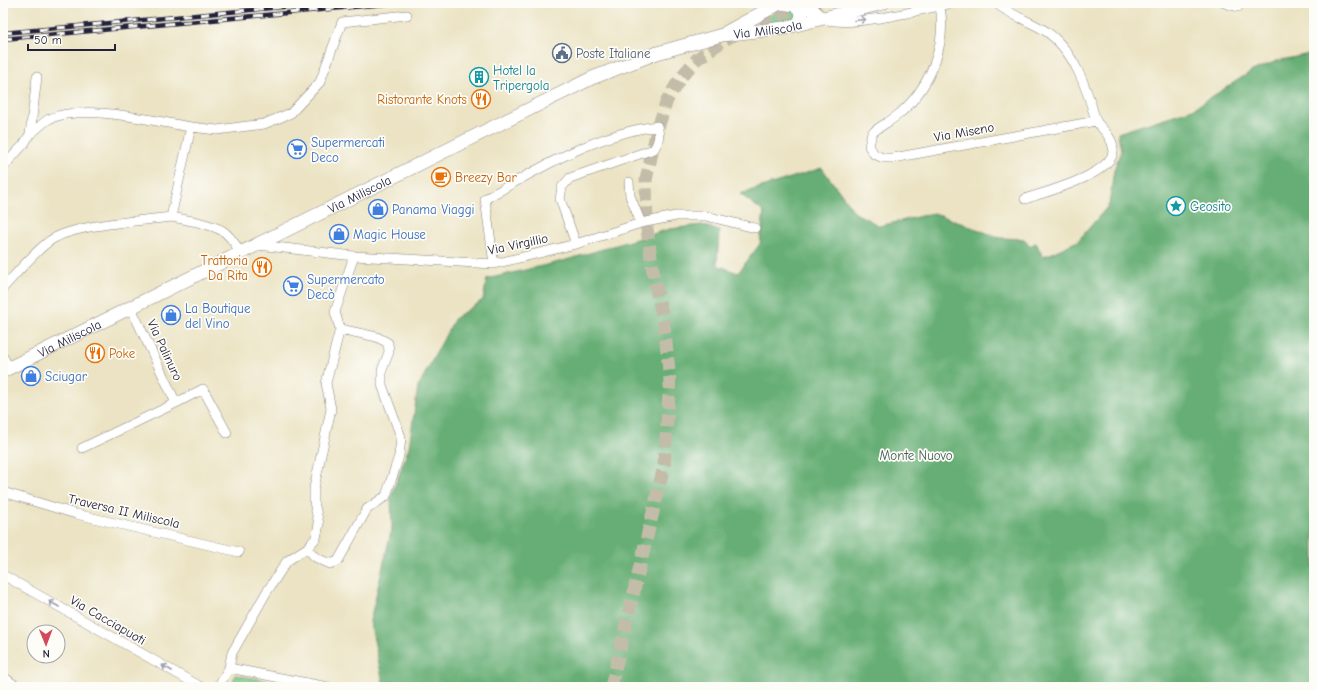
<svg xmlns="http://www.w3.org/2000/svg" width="1317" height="690" font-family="'Comic Neue',sans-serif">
<rect width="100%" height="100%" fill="#fdfcf7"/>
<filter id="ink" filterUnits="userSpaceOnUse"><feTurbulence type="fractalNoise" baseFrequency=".025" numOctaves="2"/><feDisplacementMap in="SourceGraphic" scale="8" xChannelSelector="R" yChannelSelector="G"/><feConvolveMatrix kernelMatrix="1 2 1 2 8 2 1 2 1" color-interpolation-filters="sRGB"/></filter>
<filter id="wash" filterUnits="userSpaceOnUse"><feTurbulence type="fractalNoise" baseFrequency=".012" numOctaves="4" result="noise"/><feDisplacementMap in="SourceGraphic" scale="16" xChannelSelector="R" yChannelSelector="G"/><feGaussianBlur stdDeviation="0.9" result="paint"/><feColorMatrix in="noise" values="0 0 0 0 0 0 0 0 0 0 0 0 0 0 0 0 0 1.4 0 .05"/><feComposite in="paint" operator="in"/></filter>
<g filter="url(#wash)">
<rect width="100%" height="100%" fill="#ebe3c3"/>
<path fill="#7dca89" stroke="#507662" d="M783,9l14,1 -1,8 -28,6 -4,-1 -1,-4z
M235,675l65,12h-68z"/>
<path fill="#66ae75" stroke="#446858" d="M1314,53v634h-930l-14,-66 22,-93 -1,-31 18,-50 9,-60 37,-69 28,-18 4,-21 76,-18 107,-32 32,-4 17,6 -2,34 21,8 22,-29 4,-32 -24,-18 82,-26 33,45 25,13 54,-13 66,25 24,1 5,7 7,-3 7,14 35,-16 31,-36 5,-35 7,-19 -3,-18 75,-24 59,-38 25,-10z"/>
</g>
<g filter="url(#ink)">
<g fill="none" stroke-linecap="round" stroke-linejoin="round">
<path stroke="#c3bca8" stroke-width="13" stroke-dasharray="13 6" stroke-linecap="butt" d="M611,687l53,-221 6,-86 -6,-57 -10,-44 -7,-50 -1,-49 10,-46 11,-34 14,-23 16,-18 27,-19 27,-14 32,-13 36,-10"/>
<g stroke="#86827f" stroke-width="10">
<path id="street" d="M996,3c14,12 33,18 48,27 30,19 43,59 52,91
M1224,3l14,4
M940,6c7,39 -10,82 -41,108 -8,7 -19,12 -27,19l-3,13 5,8 9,4h10l203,-37c6,8 16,16 17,26 5,27 -69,45 -88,52
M827,20c29,7 95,-11 126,-17
M30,134c6,-4 12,-11 19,-15 36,-16 103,2 142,8
M3,167l21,-23 6,-10 7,-57
M629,182l1,14 11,27
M171,217c17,3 37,6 52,14 8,5 13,15 18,22
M258,245l96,11 140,8 82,-20 65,-21 35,-7h30l49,12
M494,264l-9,-65c53,-30 110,-65 172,-73 3,9 2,15 -3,23l-84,29 -8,9 -2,12 16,45
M3,288c12,-13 34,-39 48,-48 25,-16 89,-19 120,-23l20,-90 26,3 47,-6 27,-11 29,-31 22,-60 65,-7
M131,308l45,95 27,-14 24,44
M3,357l6,11
M82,448l94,-45
M3,492l73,22 163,38
M307,548l8,9 15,7 8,-3 29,-52 19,-13 13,-40 2,-19 -19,-52v-15l7,-18 -1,-9 -11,-6 -37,-8
M3,575l198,112
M229,668l99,19
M218,687l11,-19 3,-15 34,-60 21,-32 20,-13 9,-10 3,-14 -5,-22v-14l17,-79 -5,-26 14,-54 -5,-17 19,-56"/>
</g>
<g stroke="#86827f" stroke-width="14">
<g id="secondary">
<path d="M779,3l16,2 6,4 1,8 -4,7"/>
<path d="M810,3l3,7 8,8"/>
<path d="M727,32l53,-29"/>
<path id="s1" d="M3,371l589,-293 65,-25 65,-18 62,-7 99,-25"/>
<path d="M3,679l11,8"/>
</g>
</g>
<use href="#street" stroke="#fff" stroke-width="9"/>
<use href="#secondary" stroke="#fff" stroke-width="13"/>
<g stroke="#22223b" stroke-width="4.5">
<path id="rail" d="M3,33l322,-30
M3,39l393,-36"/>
</g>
<use href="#rail" stroke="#fdfcf7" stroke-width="3" stroke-dasharray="9" stroke-linecap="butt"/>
</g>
<defs><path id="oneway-shaft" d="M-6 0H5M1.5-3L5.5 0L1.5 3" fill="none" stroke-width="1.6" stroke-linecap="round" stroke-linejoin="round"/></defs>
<g stroke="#9c9ca7">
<use href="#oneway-shaft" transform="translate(860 20) rotate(-5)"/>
<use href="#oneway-shaft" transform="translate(54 604) rotate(-150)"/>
<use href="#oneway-shaft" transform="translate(167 668) rotate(-150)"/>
</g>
</g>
<defs>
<g id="civic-ring" transform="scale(1)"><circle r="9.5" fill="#fdfcf7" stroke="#5c6f8a" stroke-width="1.5"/><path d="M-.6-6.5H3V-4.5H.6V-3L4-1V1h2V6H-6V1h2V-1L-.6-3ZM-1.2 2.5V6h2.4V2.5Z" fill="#5c6f8a"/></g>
<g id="building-ring" transform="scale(1)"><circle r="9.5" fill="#fdfcf7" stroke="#0f9aa8" stroke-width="1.5"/><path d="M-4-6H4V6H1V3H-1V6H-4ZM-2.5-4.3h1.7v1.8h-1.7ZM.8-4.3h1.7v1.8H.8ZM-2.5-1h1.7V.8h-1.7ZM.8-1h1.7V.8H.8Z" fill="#0f9aa8"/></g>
<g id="restaurant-ring" transform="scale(1)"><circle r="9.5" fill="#fdfcf7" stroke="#e8710a" stroke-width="1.5"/><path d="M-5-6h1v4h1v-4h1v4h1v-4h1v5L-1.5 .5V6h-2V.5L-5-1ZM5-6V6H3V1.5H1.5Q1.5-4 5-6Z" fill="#e8710a"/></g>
<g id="supermarket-ring" transform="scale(1)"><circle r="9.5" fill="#fdfcf7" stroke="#3f7fe0" stroke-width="1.5"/><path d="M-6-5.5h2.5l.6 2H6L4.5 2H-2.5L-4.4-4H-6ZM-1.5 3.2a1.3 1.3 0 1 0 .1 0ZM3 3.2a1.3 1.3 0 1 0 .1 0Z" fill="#3f7fe0"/></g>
<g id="cafe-ring" transform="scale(1)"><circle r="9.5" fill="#fdfcf7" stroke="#e8710a" stroke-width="1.5"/><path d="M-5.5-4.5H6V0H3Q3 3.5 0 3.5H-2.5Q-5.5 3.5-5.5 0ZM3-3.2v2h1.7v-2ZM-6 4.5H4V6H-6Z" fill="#e8710a"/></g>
<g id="sight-ring" transform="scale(1)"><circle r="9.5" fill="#fdfcf7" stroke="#0f9aa8" stroke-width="1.5"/><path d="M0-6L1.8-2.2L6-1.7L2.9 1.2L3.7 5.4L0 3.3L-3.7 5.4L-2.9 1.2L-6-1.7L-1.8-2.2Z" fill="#0f9aa8"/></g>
<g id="shop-ring" transform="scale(1)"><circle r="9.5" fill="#fdfcf7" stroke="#3f7fe0" stroke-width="1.5"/><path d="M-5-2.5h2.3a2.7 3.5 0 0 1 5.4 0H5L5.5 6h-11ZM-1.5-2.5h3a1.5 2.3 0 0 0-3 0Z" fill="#3f7fe0"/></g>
</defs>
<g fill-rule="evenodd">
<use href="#civic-ring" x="562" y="53"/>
<use href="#building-ring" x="479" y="77"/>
<use href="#restaurant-ring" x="481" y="99"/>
<use href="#supermarket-ring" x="297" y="149"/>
<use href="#cafe-ring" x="441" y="177"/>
<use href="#sight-ring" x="1176" y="206"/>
<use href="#shop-ring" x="378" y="209"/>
<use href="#shop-ring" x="339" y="234"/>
<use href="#restaurant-ring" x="262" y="267"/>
<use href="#supermarket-ring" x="293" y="286"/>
<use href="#shop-ring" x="171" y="315"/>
<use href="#restaurant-ring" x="95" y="353"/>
<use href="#shop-ring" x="31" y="376"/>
</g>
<g text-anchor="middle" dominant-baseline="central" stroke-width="3.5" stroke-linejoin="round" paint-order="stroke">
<g font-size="13" fill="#22223b" stroke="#fdfcf7">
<text stroke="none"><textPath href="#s1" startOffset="841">Via Miliscola</textPath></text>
<text transform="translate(964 132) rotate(-10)">Via Miseno</text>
<text stroke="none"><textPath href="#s1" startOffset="398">Via Miliscola</textPath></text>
<text transform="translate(518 244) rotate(-12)">Via Virgillio</text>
<text stroke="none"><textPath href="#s1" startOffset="74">Via Miliscola</textPath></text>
<text transform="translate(165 350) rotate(65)">Via Palinuro</text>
<text transform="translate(124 511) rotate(13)">Traversa II Miliscola</text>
<text transform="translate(108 620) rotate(30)">Via Cacciapuoti</text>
</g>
<g font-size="13" fill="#4e5e75" stroke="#fdfcf7" text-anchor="start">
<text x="576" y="53">Poste Italiane</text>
</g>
<g font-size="13" fill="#0d838f" stroke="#fdfcf7" text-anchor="start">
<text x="493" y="70">Hotel la<tspan x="493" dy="15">Tripergola</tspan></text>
<text x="1190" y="206">Geosito</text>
</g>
<g font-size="13" fill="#c56008" stroke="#fdfcf7" text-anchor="end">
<text x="467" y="99">Ristorante Knots</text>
<text x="455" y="177" text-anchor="start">Breezy Bar</text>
<text x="248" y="260">Trattoria<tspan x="248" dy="15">Da Rita</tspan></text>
<text x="109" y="353" text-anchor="start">Poke</text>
</g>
<g font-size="13" fill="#366cbe" stroke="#fdfcf7" text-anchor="start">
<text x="311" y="142">Supermercati<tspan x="311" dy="15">Deco</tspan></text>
<text x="392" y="209">Panama Viaggi</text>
<text x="353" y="234">Magic House</text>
<text x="307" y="279">Supermercato<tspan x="307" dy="15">Decò</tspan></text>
<text x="185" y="308">La Boutique<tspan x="185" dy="15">del Vino</tspan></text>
<text x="45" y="376">Sciugar</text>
</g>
<g font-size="13" fill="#425d56" stroke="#fdfcf7">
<text x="916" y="455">Monte Nuovo</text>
</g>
</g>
<rect width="1317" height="690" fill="none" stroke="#fdfcf7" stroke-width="16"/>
<g transform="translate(46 644) rotate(179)"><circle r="19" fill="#fdfcf7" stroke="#a5a5ac"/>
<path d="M0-3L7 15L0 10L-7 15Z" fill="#d1495b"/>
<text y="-6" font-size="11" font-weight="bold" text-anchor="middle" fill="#22223b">N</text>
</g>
<path d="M28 44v6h87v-6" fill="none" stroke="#22223b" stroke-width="2"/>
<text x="34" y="44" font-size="12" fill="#22223b" stroke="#fdfcf7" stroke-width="3" paint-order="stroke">50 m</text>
</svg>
